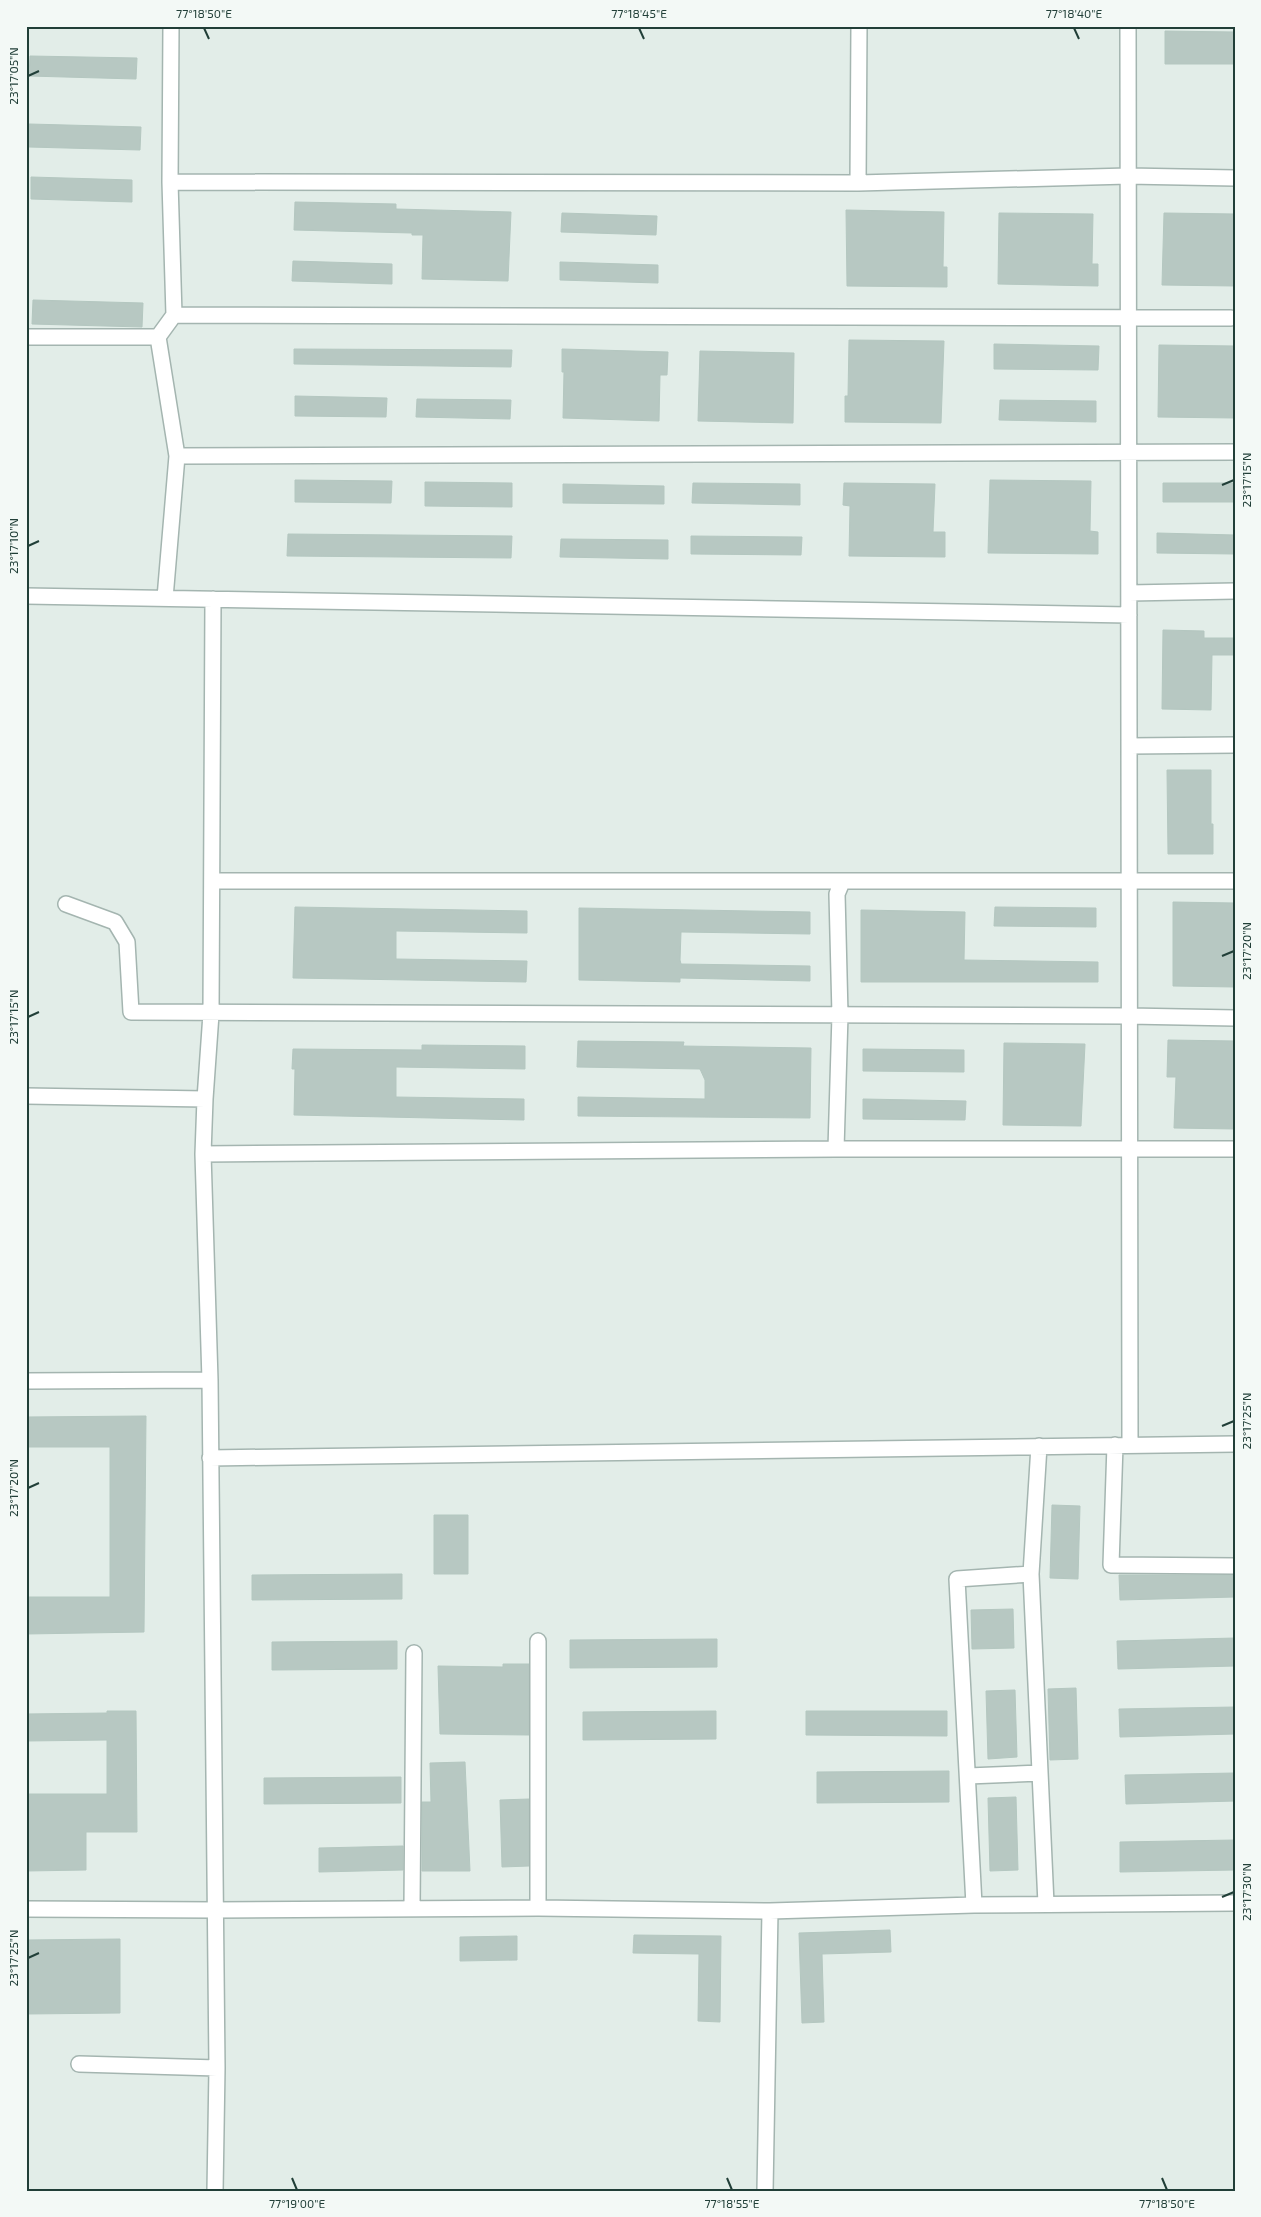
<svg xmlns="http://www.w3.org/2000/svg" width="1261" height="2217" font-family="'Exo 2',sans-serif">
<rect width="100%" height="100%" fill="#e2ede8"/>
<path fill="#b7c8c2" stroke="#b4c7c0" d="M1165,31l70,1v32h-70z
M30,56l107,2 -1,21 -107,-3z
M29,124l112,3 -1,23 -111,-3z
M31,177l101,3v22l-101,-3z
M295,202l101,2v5l115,3 -3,69 -86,-2 1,-44h-11v-2l-118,-3z
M846,210l98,2 -1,55h4v20l-100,-1z
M562,213l95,3 -1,19 -95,-3z
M999,213l94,1 -1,50h6v22l-100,-2z
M1164,213l71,1v72l-73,-1z
M293,261l99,3v20l-100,-3z
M560,262l98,3v18l-98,-3z
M33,300l110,3 -1,24 -110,-3z
M849,340l95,1 -3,82 -96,-1v-26h3z
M994,344l105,2 -1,24 -104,-1z
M1159,345l76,1v72l-77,-1z
M294,349l218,1 -1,17 -217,-3z
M562,349l106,3 -1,23h-7l-1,46 -96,-3 1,-46h-2z
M700,351l94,2 -1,70 -95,-2z
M295,396l92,2 -1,19 -91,-1z
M417,399l94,1 -1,19 -94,-2z
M1000,400l96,1v21l-97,-2z
M295,480l97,1 -1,22 -96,-1z
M990,480l101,1 -1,50 8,1v22l-110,-1z
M425,482l87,1v24l-87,-1z
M693,483l107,1v21l-108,-2z
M844,483l91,1 -2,48h12v25l-96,-1 1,-50 -7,-1z
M1163,483h72v19h-72z
M563,484l101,2v18l-101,-1z
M1157,533l78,2v19l-78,-1z
M288,534l224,2 -1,22 -224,-2z
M691,536l111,1 -1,18 -110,-1z
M561,539l107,1v19l-108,-2z
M1163,630l41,1v7h31v17h-23l-1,55 -49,-1z
M1167,770h44v54h2v30h-45z
M1173,902l62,1v84l-62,-1z
M295,907l232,4v22l-131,-2v28l131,2 -1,21 -233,-4z
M995,907l101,1v19l-102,-1z
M579,908l231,4v22l-129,-2 -1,28 1,4 129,2v15l-130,-3v4l-101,-2z
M861,910l104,2 -1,48 134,2v20h-237z
M1168,1040l67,1v88l-61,-1 2,-51h-9z
M578,1041l106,1 -1,4 128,2 -1,70 -232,-2v-19l127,2v-19l-5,-11 -123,-2z
M1004,1043l81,1 -4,82 -78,-1z
M422,1045l103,1v23l-129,-2v30l128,2v21l-230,-5 1,-46h-3l1,-20 129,1z
M863,1049l101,1v22l-101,-1z
M863,1099l103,2 -1,19 -102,-1z
M146,1416l-2,216 -118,2v-37h84v-150h-84v-30z
M1052,1505l28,1 -2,73 -28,-1z
M434,1515h34v59h-34z
M402,1574v25l-150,1v-25z
M1119,1575h116v22l-115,3z
M1013,1609l1,39 -42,1 -1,-39z
M1235,1638v28l-117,3 -1,-28z
M717,1639v28l-147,1v-28z
M397,1641v28l-125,1v-28z
M503,1664h26v71l-89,-1 -2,-68 65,1z
M1076,1688l2,71 -28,1 -2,-71z
M1015,1690l2,67 -29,2 -2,-68z
M1235,1707v27l-115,3 -1,-28z
M107,1711h29l1,121h-51v38l-60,1v-77h81v-54l-81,1v-27l81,-1z
M716,1711v28l-133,1v-28z
M806,1711h141v25l-141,-1z
M465,1762l5,109h-48v-69h9l-1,-39z
M949,1771v31l-132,1v-31z
M1235,1773v28l-109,3 -1,-29z
M401,1777v26l-137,1v-26z
M1016,1797l2,73 -28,1 -2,-73z
M529,1799v67l-27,1 -2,-67z
M1235,1840v30l-115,2v-30z
M403,1846v24l-84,2v-24z
M890,1930l1,22 -69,2 2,68 -22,1 -3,-90z
M634,1935l87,1 -1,86 -22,-1 1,-67 -66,-1z
M517,1936v24l-57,1v-24z
M120,1939v74l-94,1v-74z"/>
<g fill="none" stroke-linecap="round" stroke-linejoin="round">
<g stroke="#a4b5b0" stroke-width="18">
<path id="minor" d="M1128,26l2,1419
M170,182l688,1 270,-7 107,2
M858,183l1,-157
M174,315l1057,3
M26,337h132
M177,456l1058,-4
M1129,593l106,-2
M26,596l1103,19
M165,598l12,-142 -19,-119 16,-22 -4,-133 1,-156
M213,599l-2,415 -6,85 -2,55 7,226 7,688 -2,123
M1129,746l106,-1
M212,881h1023
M66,904l49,18 12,20 4,70 998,4 106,2
M26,1096l179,3
M836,1149l4,-134 -3,-121 5,-12
M203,1154l633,-5h399
M26,1381l184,-1
M1115,1445l-4,120 124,1
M1039,1446l-8,128 15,330
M210,1458l1025,-14
M538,1641v267
M968,1776l72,-3
M974,1905l-17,-326 74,-5
M412,1908l2,-255
M26,1909l189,1 323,-2 232,3 204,-6 261,-2
M79,2064l138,4
M765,2191l5,-280"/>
</g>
<use href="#minor" stroke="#fff" stroke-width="15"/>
</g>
<path fill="none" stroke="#213f38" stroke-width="2" d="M204,28l5,11M639,28l5,11M1074,28l5,11M28,76l11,-5M1222,485l12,-5M28,546l11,-5M1222,956l12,-5M28,1017l11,-5M1222,1426l12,-5M28,1488l11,-5M1222,1897l12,-5M28,1958l11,-5M292,2178l5,12M727,2178l5,12M1162,2178l5,12"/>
<rect width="1261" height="2217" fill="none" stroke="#f3f9f6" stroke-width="55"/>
<rect x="28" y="28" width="1206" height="2162" fill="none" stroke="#213f38" stroke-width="2"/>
<g font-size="12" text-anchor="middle" fill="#213f38">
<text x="204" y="18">77°18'50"E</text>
<text x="639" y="18">77°18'45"E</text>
<text x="1074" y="18">77°18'40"E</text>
<text transform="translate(14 76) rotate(-90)" y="4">23°17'05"N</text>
<text transform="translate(1247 480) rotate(-90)" y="4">23°17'15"N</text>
<text transform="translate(14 546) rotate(-90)" y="4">23°17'10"N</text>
<text transform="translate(1247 951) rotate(-90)" y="4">23°17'20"N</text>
<text transform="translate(14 1017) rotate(-90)" y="4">23°17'15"N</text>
<text transform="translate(1247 1421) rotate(-90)" y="4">23°17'25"N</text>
<text transform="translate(14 1488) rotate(-90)" y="4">23°17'20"N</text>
<text transform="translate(1247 1892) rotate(-90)" y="4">23°17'30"N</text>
<text transform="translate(14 1958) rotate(-90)" y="4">23°17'25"N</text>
<text x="297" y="2208">77°19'00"E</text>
<text x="732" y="2208">77°18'55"E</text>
<text x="1167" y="2208">77°18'50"E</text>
</g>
</svg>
